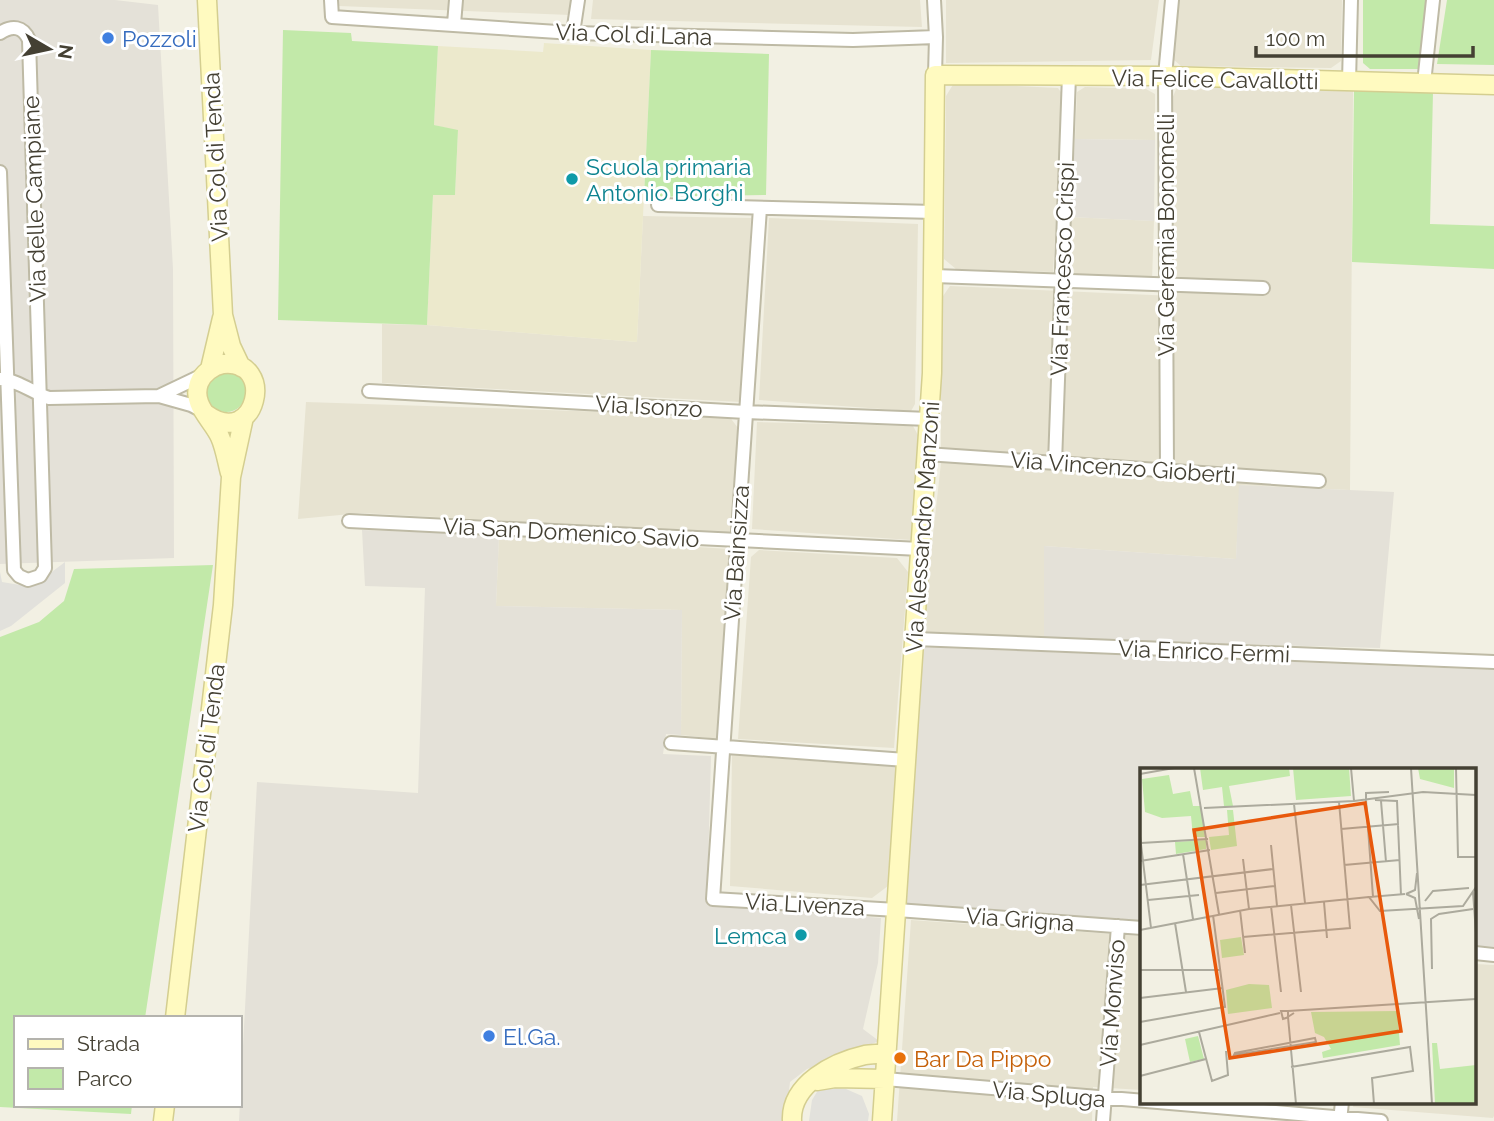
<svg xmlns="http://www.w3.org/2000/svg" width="1494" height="1121" font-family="Raleway,sans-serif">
<rect width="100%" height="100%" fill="#f2f0e3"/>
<path fill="#e7e3d1" d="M339,0h233l-2,15 -231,-9z
M593,0h327l2,27 -331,-8z
M946,0h213l-8,60 -205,3z
M1178,0h164l-1,61 -10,7 -150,-2 -8,-7z
M954,83l104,5 5,7 -10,177 -97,-3 -12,-10 2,-163z
M1085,87l61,2 9,5v46l-80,-1 2,-47z
M1177,87l176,4 -3,399 -110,-5 -4,74 -192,-13v93l-122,-5 19,-171v-164l9,-13 224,10 -2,-197z
M643,216l108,2 -10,184 -359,-19v-59l45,1 210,17z
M1070,217l84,4 -2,60 -83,-4z
M769,218l149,6 -3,180 -4,7 -152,-11z
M306,402l423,14 9,12 -7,105 -370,-20 -63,6z
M757,422l156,4 7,13 -9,101 -159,-11z
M499,535l231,14 -11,190 -38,-4 1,-125 -186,-4z
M759,550l138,8 11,14 -14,176 -156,-9 13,-182z
M732,755l166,12 -10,119 -16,12 -142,-12z
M911,920l231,16v154l-49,-3 -1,34h-195z
M1475,964l19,1v151l-1,2 -140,-11 1,-5h121z"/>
<path fill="#e4e1d8" d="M0,0h115l43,5 15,264 1,289 -174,6z
M1075,139l80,1 -1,81 -84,-4z
M1239,485l155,7 -14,156 -336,-9v-93l192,13z
M362,530l137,5 -3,71 186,4 -1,125 -15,-1 -3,20 48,2 -4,148 174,14 -3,45 -15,66 16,12 -53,22 -19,6 -17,13 -5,39h-546l18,-339 161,11 7,-205 -60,-2z
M921,647l573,23v277l-19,-1v-177h-333v152l-238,-17z"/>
<path fill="#ece9cc" d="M544,43l107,7 -14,292 -210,-17 6,-130h22l3,-64 -24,-6 4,-79 105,6z"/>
<path fill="#c2e9a9" d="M1363,0h63l-7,69h-49l-7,-6z
M1447,0h47v65l-57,-1z
M283,30l68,3 1,8 86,5 -4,79 24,5 -3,65h-22l-6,130 -149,-5z
M651,50l118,4 -3,141 -122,2z
M1354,91l79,1 -3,132 64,2v43l-142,-7z
M206 392a20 20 0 1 1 40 0a20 20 0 1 1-40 0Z
M213,565l-68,453h-129v87h116l-1,9 -131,-7v-470l39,-15 25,-21 10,-32z"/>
<path fill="#e2e1dc" d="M65,562v21l-54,43 -11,5v-59l2,10 30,5z
M820,1087l26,2 16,7 7,18 -1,7h-59l3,-21z"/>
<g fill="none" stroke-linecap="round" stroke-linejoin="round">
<g stroke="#bebaa5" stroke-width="16">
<path id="street" d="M331,0l1,17 241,16 280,7 83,-3
M934,0l2,37 -1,38
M454,24l2,-24
M0,33c12,-8 23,-7 29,7l16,528 -5,8 -12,4 -9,-4 -5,-6 -14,-398
M573,33l5,-33
M1349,82l2,-82
M1424,83l9,-83
M658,205l277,7
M760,208l-47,691 184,11 245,18
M934,276l329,12
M0,379c18,1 33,14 49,19l110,-2 32,9 12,6
M369,391l377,21 183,7
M159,396l44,-21
M926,454l393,27
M1055,463l14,-388
M1167,470l-2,-394 7,-76
M349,521l571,28
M915,639l579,23
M671,743l235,17
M1475,953l19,2
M885,1079l496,42
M1103,1121l15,-195
M1340,1121l2,-19"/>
</g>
<g stroke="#d4ce90" stroke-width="21">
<path id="secondary" d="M207,0l16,315 8,31 10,21
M210,369l12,-51
M206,414c51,37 71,-56 17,-50 -10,2 -20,9 -24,19 -8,22 13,36 21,54 5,11 7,25 10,36
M175,1018l48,-413 8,-128 13,-60
M817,1081l18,-3 50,1
M163,1121l2,-16
M792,1121c-2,-37 42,-59 73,-66 7,-1 15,-1 22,-2
M882,1121l50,-748 3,-298 230,1 329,9"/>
</g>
<use href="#street" stroke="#fff" stroke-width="12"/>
<use href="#secondary" stroke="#fffac0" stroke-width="18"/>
</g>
<g fill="#3f7fe0" stroke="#fff" stroke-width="2.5">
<circle cx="108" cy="38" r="7"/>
<circle cx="489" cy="1036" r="7"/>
</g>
<g fill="#0f9aa8" stroke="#fff" stroke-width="2.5">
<circle cx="572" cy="179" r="7"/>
<circle cx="801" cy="935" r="7"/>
</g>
<circle fill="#e8710a" stroke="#fff" stroke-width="2.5" cx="900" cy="1058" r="7"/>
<g text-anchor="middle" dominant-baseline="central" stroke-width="6" stroke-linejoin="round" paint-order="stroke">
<g font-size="23" fill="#444033" stroke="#fff">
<text transform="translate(634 34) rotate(2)">Via Col di Lana</text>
<text transform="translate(1215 79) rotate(1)">Via Felice Cavallotti</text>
<text transform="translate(215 157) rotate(-93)">Via Col di Tenda</text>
<text transform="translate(34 199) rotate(-92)">Via delle Campiane</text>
<text transform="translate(1165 235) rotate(-90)">Via Geremia Bonomelli</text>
<text transform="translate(1062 269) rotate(-88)">Via Francesco Crispi</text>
<text transform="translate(649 406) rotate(3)">Via Isonzo</text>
<text transform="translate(1123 467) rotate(4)">Via Vincenzo Gioberti</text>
<text transform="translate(922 527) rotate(-86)">Via Alessandro Manzoni</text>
<text transform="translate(571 532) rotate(3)">Via San Domenico Savio</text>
<text transform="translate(736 553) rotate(-86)">Via Bainsizza</text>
<text transform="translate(1204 651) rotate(2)">Via Enrico Fermi</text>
<text transform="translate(206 748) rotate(-83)">Via Col di Tenda</text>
<text transform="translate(805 904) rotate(3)">Via Livenza</text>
<text transform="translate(1020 919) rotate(4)">Via Grigna</text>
<text transform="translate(1112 1003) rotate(-86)">Via Monviso</text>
<text transform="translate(1049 1094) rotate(5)">Via Spluga</text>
</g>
<g font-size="23" fill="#366cbe" stroke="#fff" text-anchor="start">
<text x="122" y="38">Pozzoli</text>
<text x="503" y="1036">El.Ga.</text>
</g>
<g font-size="23" fill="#0d838f" stroke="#fff" text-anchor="start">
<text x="586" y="166">Scuola primaria<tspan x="586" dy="26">Antonio Borghi</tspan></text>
<text x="787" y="935" text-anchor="end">Lemca</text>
</g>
<g font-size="23" fill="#c56008" stroke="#fff" text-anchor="start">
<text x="914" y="1058">Bar Da Pippo</text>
</g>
</g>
<g transform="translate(1140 768)">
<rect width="336" height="336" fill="#f2f0e3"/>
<path d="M60,0h89l1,8 -61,10 4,20h-9l-2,-19 -19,3zM153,0h56l2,28 -55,4zM278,0h36v20l-34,-9zM29,7l4,19 17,-3 3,15h8l4,31h-12l-2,-21 -29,2 -17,-6 -3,-33zM87,42h6l4,36 -26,4 -2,-13 20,-2zM66,72v9l-30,5 -1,-12zM101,169l3,18 -22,3 -2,-18zM109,216l20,1 3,23 -44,6 -2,-24zM257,243l3,34 -77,13 -1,-6 9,-3 -7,-12 -9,-4 -4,-21zM58,268l6,23 -14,3 -5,-23zM292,275h5l3,26 36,-4v39h-41z" fill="#c2e9a9"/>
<path fill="none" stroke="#acaa9d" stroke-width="2" d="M54,0l25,146M211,0l3,33M271,0l21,336M316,0l2,89h18M0,6l34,-6M226,32l7,97M226,32v-7l23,-1M235,32l22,1 4,94M241,33l5,61M154,36l11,99M64,40l150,-7 69,-9 53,3M201,61l58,-5M0,68l11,92M1,75l67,-4M131,77l6,61M43,86l10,65M103,91l6,50M0,93l70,-11M204,97l56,-5M0,117l133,-16M333,124l3,41M76,125l59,-7M265,126l-36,3 11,14 83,-5 13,-19M266,126l9,4 4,21M266,126l9,-4 2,-17M8,132l51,-5M285,133l8,-10 36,-3M184,134l3,36M151,137l10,87M131,138l10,86M100,142l5,43M35,155l11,69M0,162l109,-21 120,-12M103,169l107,-9 -11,-126M292,201l-1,-50 8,-5 34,-5M0,202h81M0,230l83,-10M148,243l188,-12M148,249l8,87M148,249v-6h-7l2,8 3,-1 8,-5M0,254l85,-15 -12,-92M59,264l13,49 16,-6 -2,-24M175,270l1,4 -82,13 1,-2zM0,277l140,-32M151,299l119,-20 3,24 -41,7 2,26M0,308l66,-17"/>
<path fill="#e8590c" fill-opacity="0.15" stroke="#e8590c" stroke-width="3.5" d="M225,35l36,228 -171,27 -36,-228z"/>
<rect width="336" height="336" fill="none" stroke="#444033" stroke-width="3.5"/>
</g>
<rect x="14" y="1016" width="228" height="91" fill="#ffffff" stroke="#b4b3ad" stroke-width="2"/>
<rect x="28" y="1039" width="35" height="10" fill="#fffac0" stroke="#b4b3ad" stroke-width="2"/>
<text x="77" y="1051" font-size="21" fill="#444033">Strada</text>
<rect x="28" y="1068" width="35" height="21" fill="#c2e9a9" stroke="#b4b3ad" stroke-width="2"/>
<text x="77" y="1086" font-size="21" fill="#444033">Parco</text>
<g transform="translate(49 49) rotate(99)" stroke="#ffffff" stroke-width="5" paint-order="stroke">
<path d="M0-5L12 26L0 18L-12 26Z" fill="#444033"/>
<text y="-10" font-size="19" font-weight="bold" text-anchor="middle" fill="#444033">N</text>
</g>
<path d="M1256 46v10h217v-10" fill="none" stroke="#444033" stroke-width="3.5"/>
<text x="1266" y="46" font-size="21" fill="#444033" stroke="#ffffff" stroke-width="5" paint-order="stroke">100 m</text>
</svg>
